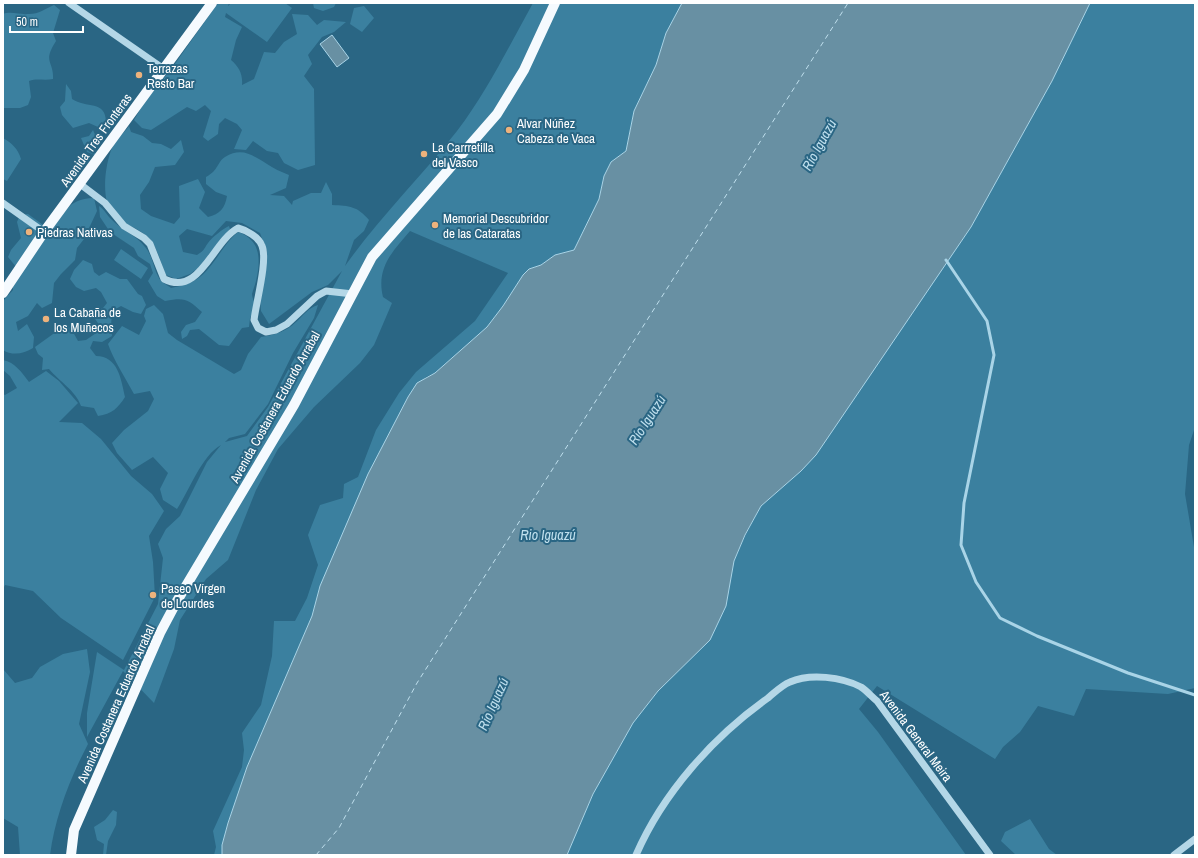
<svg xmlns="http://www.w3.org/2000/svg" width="1198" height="858" font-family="'Archivo Narrow',sans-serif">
<rect width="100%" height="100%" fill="#2a6684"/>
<path fill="#3b809f" d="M218,3h11l-1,3 3,-3h54l7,5 -25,34 -41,-29 -1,4 17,10 -6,13 -5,20c8,7 12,14 11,25l12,-6 10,-27 11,1 9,-11 13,-8 -5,-20 16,1 9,10 7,-5 22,2 -12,10 -12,5 -14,18 4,9 -8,12 10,13 1,76 -17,5 -14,-7 -6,-10 -11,-2 -14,-10 -7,9 -12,-1 8,-19 -5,-6 -12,-6 -6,6 -1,10 -10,7 -5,-4 8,-26 -6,-6 -9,6 -9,-4 -36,23 -9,-2 -8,-8 10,-17 28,-35z
M313,3h23l-2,4 -11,4 -9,-3z
M533,3h149l-16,30 -10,32 -22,46 -8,40 -15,11 -7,14 -5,23 -23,47 -2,4 -19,5 -14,10 -12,4 -6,6 -20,31 -16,21 -52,46 -9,4 -18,20 -88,189 -8,30 -65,151 -19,56 -6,22v10h-8l2,-8 -3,-16 29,-64 2,-17 -2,-17 19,-28 11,-49 2,-35h21l12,-23 11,-33 -10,-30 12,-30 23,-7 1,-14 14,-7 18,-47 23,-37 17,-21 59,-51 33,-48 -98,-42c-18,21 -34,37 -27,66l9,6 -18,42 -14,18 -46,44 -36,42 -22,41 -28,70 -22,19 -26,41 -6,29 -20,54 -31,-32 -36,66v-24l10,-61 27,18 34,-66 5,-46 -5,-14 8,-15 14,-13 27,-54 14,-17c-19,10 -32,46 -44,64l-14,-9 -3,-11 8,-16 -15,-16 -21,13 -15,-17 -5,-10 12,-13 24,-19 6,-12 -4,-8 -16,3c-8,-15 -21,-35 -26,-50l14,-18 17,9 7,-14 -2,-5 2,-7 8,-4 9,9 5,19 9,7 57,34 7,-4 7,-16 13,-17c13,-2 25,-5 35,-15 8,-7 12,-14 22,-17l-4,13 -21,35 -25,51 -23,30 -16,4 -4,4 22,-6 21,-29 74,-136 -14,14 -16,7 -43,32 -8,-13 -2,-23 8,-36 -7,-19 -18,-10 -16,-2 -14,15 -25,-7 -8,7 4,16 14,3c8,-5 6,-5 11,-12 4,-6 15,-14 21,-17l1,3 -32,39 -8,6 -14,5 -10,-4c-5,-11 -8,-25 -15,-34 -9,-13 -26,-15 -37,-26 -14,-13 -9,-51 -2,-67 3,-8 12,-15 17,-22l2,6 12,4 9,7 9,1 10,5 10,-9 3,12 -9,13 -20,2 -6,15 -9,13 1,14 10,7 23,8 6,-7 -1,-31 19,-7 7,13 -6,16 9,9c12,-3 17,-9 19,-21l-11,-4 -10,-8v-7c13,-7 11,-15 19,-20 17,-10 27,-2 42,7 6,4 14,8 22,11l-3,13 -16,7 14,1 8,9 1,-4 18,-8h10l5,-11 6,12v11c18,1 25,1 37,15l-5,11 -10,9 -9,26c34,-48 76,-89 112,-135 30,-39 52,-85 76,-128z
M1090,3h105v424l-6,18 -4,49 10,59v135l-27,6 -82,-5 -12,27 -36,-10 -18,26 -17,15 -8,12 -118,-73 -18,23 19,23 88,123h-399l26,-61 40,-71 25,-32 73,-116 3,-14 11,-25 16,-30 40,-35 170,-244 81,-146z
M54,5l6,5 -7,23 3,8c-14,22 -2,19 -3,38 -9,2 -16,-1 -24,2l2,16 -3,8 -8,3h-17v-94c9,-3 16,1 26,0 10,0 16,-5 25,-9z
M364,6l10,12 -12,14 -12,-8 4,-16z
M66,84l5,7 1,8c14,10 35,0 34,25l-8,3 -9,-4 -16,5 -11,-13 -2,-8 5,-6z
M93,130l3,7 -1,18 -8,-3 -6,-14 8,-2z
M3,138c9,5 15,11 18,21l-14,22 -4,-2z
M94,198l3,13 -13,28 -7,9 -2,12 -14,14 -7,9 -2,20 -10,5 -5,-5 -9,13 -12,6 2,9 9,-7 7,13 -1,11c-9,6 -21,8 -30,2v-49l10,-11v-12l4,-10 -9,-11 3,-7 10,-12 -4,-16 3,-7 8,-1 22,16c17,-16 15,-31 44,-32z
M99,206c6,4 7,8 12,13 10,11 25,16 34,28 8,9 8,21 14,31 2,4 8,7 12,10 9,-2 19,-4 26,-9 16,-10 25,-34 41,-47 23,8 23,28 18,49 -1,4 -3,9 -4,13 0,3 2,8 4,12l-6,12 -1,9 -7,1 -13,18 -10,-1 -20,-16 -9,1 -3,6 -5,3 -1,-7 5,-7 9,-3 7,-10c-14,-13 -17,-15 -37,-11l-8,-5 -9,-15 5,-8 -3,-9 -12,-8 -4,-8 -24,-16 -10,-15z
M121,249l27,19 -7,11 -27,-19z
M83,260l9,4 2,8 5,4 7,-4 14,7h7l11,15 4,2 4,9 -5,9 -8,-2 -12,-6c-12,5 -10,19 -9,30l-10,6 -9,-1 -3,7 6,8c22,0 25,23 29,41 -7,11 -13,17 -27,19l-4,-8 -13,-2c-5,-15 -22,-25 -32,-37l-7,1 1,-12 -5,-4 -3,-7 32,-23 6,8 5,9 8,-1 16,-11 -11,-16 6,-4 6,-1 4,-5 -6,-11 -5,-4 -12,3 -8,-4 -6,-8 4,-9z
M3,360c12,2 19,13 26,22l17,-11 13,10 19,22 -19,19 23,1 19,16 30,37 21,18 12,17 -15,25 4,26 2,35 -32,63 -62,-42 -28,-27 -28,-6 -2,4v-195l2,1 12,-7 -7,-12 -7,-6z
M87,649l3,23 -11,52 9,20c-18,34 -33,73 -38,111h-30l-2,-28 -15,-9v-149l12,14 17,-5 8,-11 23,-13z
M113,810l4,2 -1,13 -8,16 -2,14h-3l1,-11 -7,-4 -3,-13 11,-7z
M1030,819l19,30 8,6h-41l-15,-14 4,-9z"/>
<path fill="#6890a3" stroke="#a9d4e7" d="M682,3h408l-38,78 -81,146 -155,228 -15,16 -40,35 -16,29 -11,26 -8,45 -16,34 -52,51 -25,32 -40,71 -26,61h-345v-10l6,-22 19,-56 65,-151 8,-30 48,-112 40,-77 9,-14 18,-10 52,-46 16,-21 20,-31 6,-6 12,-4 14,-10 19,-5 2,-4 23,-47 5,-23 7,-14 15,-11 8,-40 22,-46 10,-32z
M332,35l17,23 -12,9 -17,-23z"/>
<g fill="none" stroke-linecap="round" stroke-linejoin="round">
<path stroke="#a9d4e7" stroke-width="3" d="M946,260l41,61 7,34 -30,148 -3,42 15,37 24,36 37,18 91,37 67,22"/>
<path stroke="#c0e0ee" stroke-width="1" stroke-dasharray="5 4" stroke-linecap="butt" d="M316,855l23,-27 78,-145 431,-680"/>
<path stroke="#b4d7e7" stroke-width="7" d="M69,3l95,66
M80,184l25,19 19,23 20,12 6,6 14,35c36,18 48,-37 74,-51 8,2 21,9 24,18 6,14 -6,57 -8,74l4,8 8,4 10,-2 11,-6 30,-28 9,-5 27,3
M3,203l41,29
M636,855c27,-62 77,-118 132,-157 6,-5 14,-13 22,-16 20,-9 52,-5 71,5 6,4 11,10 16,14l113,154
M1174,855l21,-16"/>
<path stroke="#f5fafe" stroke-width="10" d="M3,293l41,-61 168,-229
M71,855l3,-25 86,-197 17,-32 117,-196 78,-148 125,-143 27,-44 31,-67"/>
</g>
<g fill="#edb27c" stroke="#2a6684" stroke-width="1.5">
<circle cx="139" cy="75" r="4"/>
<circle cx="509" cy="130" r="4"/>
<circle cx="424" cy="154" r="4"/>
<circle cx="435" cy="225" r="4"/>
<circle cx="29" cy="232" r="4"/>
<circle cx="46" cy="319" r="4"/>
<circle cx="153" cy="595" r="4"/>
</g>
<g text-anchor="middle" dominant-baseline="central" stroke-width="4" stroke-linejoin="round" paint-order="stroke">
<g font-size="13" fill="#fff" stroke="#2a6684" text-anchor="start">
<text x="147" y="68">Terrazas<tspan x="147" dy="15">Resto Bar</tspan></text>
<text x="517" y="123">Alvar Núñez<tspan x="517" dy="15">Cabeza de Vaca</tspan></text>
<text x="432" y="147">La Carrretilla<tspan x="432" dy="15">del Vasco</tspan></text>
<text x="443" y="218">Memorial Descubridor<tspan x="443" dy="15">de las Cataratas</tspan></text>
<text x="37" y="232">Piedras Nativas</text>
<text x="54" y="312">La Cabaña de<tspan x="54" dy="15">los Muñecos</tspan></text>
<text x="161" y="588">Paseo Vírgen<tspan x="161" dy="15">de Lourdes</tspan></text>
</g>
<g font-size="13" fill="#fff" stroke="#2a6684">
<text transform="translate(96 140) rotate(-54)">Avenida Tres Fronteras</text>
<text transform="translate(275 407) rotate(-61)">Avenida Costanera Eduardo Arrabal</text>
<text transform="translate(116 704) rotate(-66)">Avenida Costanera Eduardo Arrabal</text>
<text transform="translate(916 736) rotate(53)">Avenida General Meira</text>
</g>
<g font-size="14" font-style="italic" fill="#c0e0ee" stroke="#2a6684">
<text transform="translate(819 145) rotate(-61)">Río Iguazú</text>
<text transform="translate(647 420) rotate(-57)">Río Iguazú</text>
<text x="548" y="535">Rio Iguazú</text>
<text transform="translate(493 704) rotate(-66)">Río Iguazú</text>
</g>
</g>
<rect width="1198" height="858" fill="none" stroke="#ffffff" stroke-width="8"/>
<path d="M10 26v6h73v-6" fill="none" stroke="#ffffff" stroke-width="2"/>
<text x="16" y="26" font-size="12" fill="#ffffff" stroke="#2a6684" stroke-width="3" paint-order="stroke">50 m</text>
</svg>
